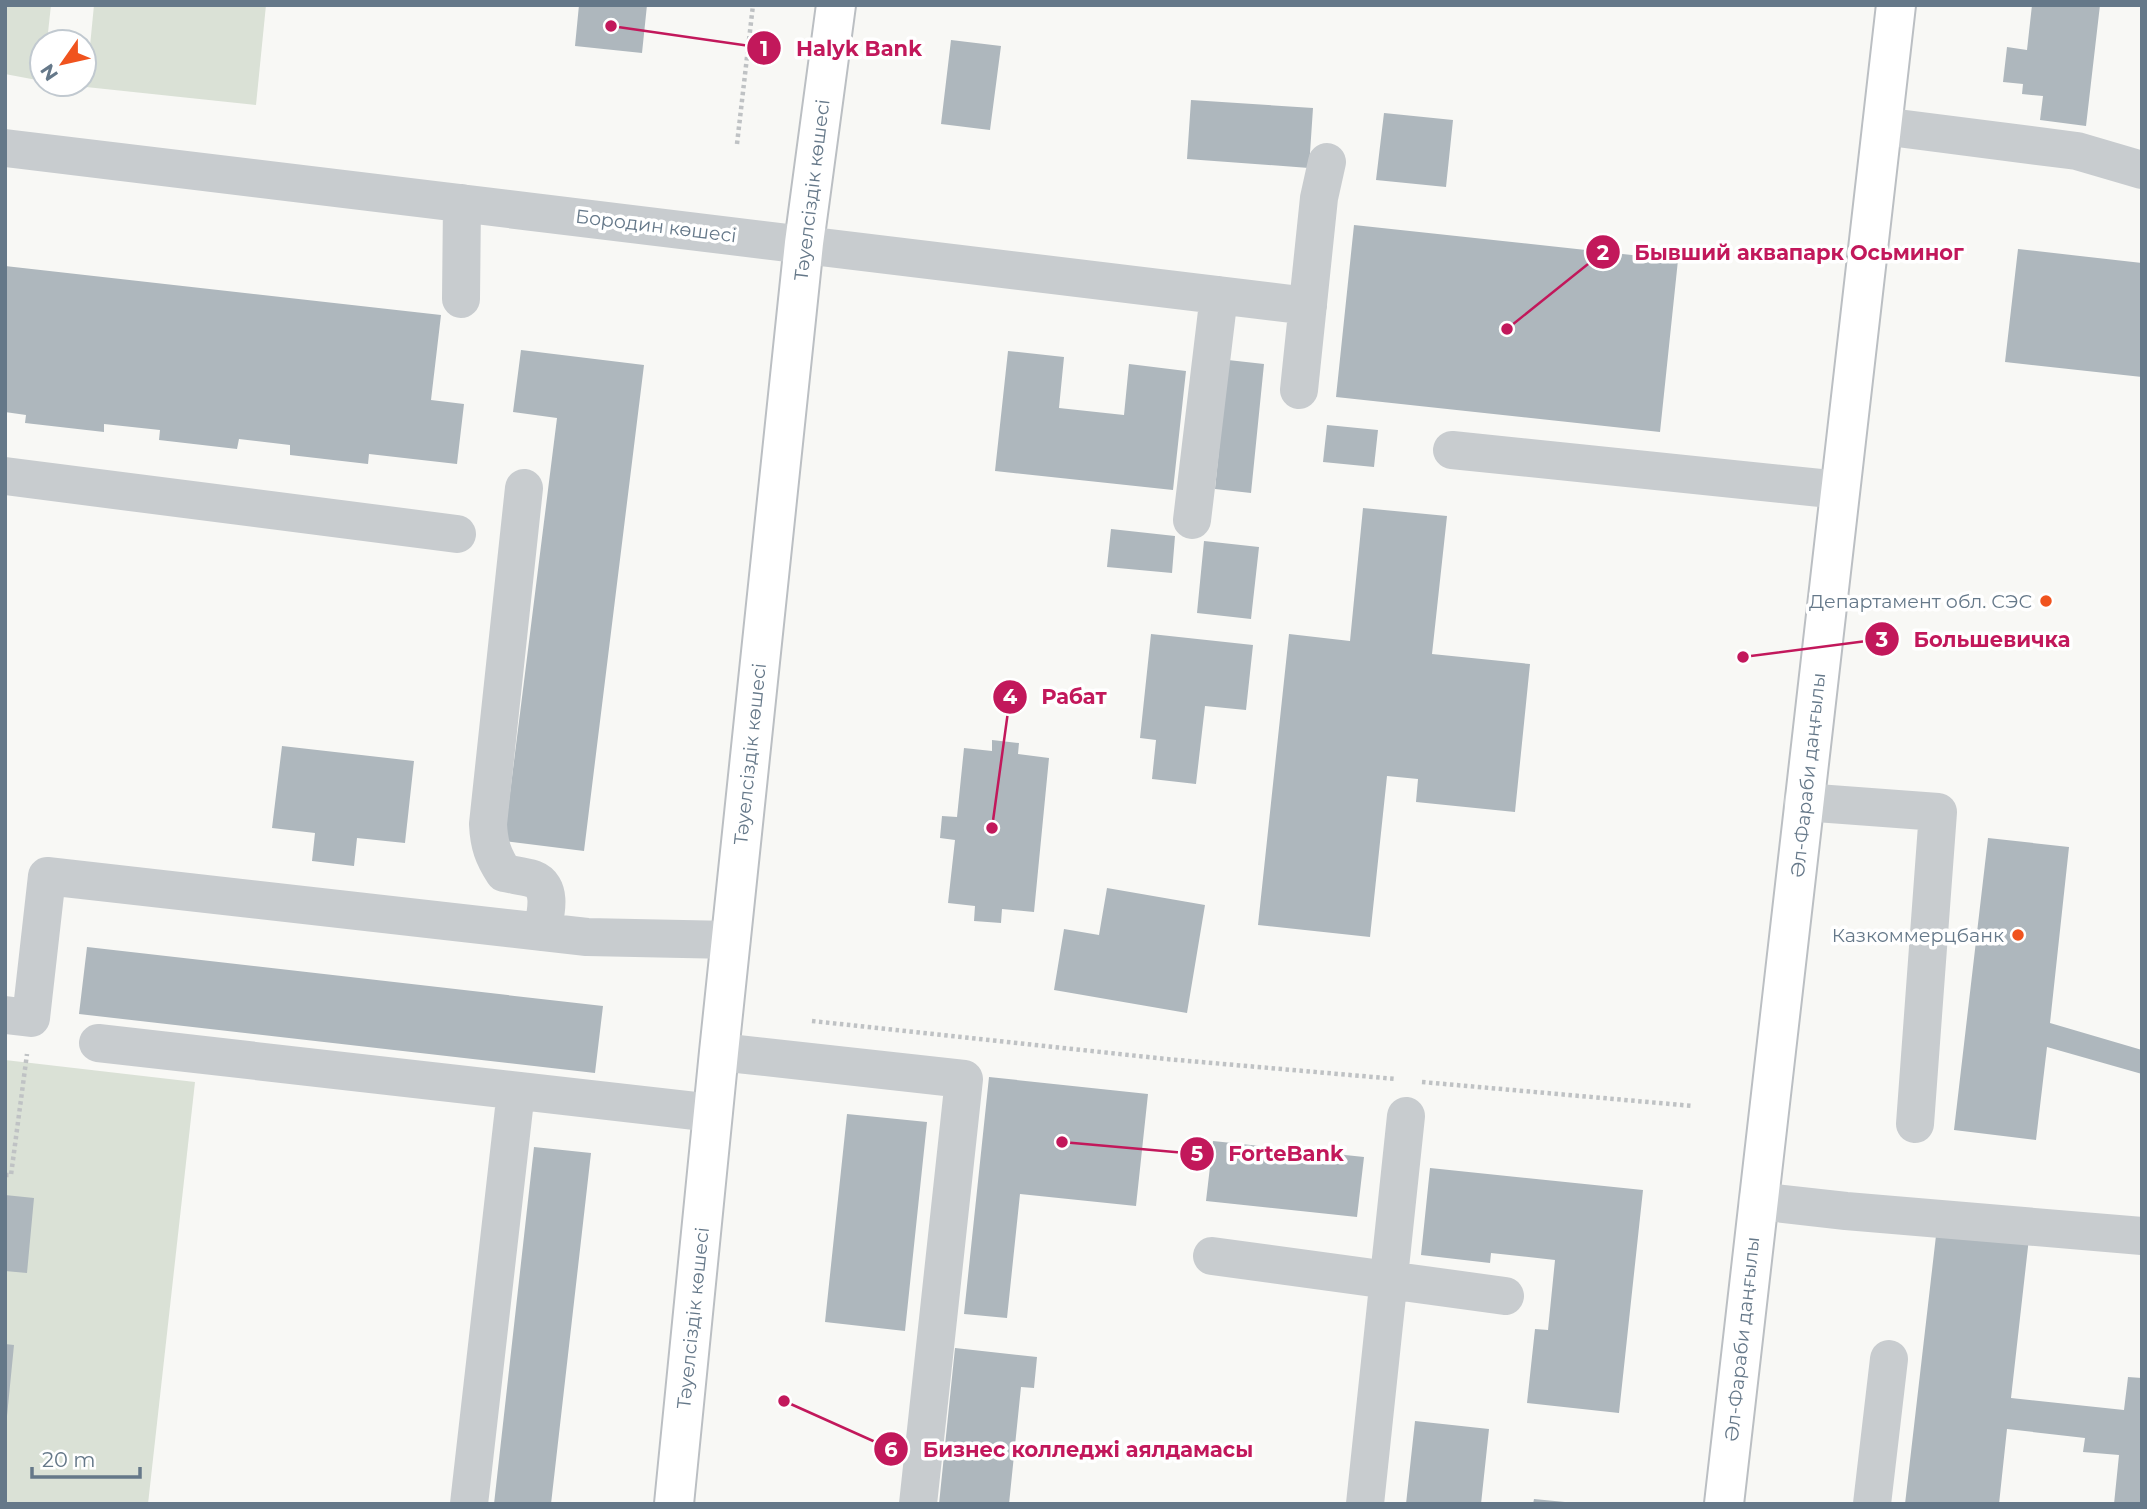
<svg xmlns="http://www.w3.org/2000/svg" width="2147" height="1509" font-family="Montserrat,sans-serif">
<rect width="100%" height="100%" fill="#f8f8f5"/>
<path fill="#dae1d6" d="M5,5h46l-4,37h-5v39l-37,-7z
M94,5h172l-10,100 -170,-18z
M5,1060l190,22 -47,422h-143z"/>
<path fill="#aeb7bd" d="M579,5h68l-5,48 -67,-7z
M2032,5h68l-14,121 -46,-6 3,-24 -21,-2 1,-10 -20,-2 4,-35 20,3z
M951,40l50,6 -11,84 -49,-6z
M1191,100l122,8 -4,60 -122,-9z
M1384,113l69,7 -7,67 -70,-7z
M1354,225l324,35 -18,172 -324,-35z
M2018,249l124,14v114l-137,-15z
M5,266l436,49 -10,85 33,4 -7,60 -88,-10 -1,10 -78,-9v-10l-51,-6 -2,10 -78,-9 1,-10 -56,-6v8l-79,-9 1,-8 -21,-3z
M521,350l123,15 -60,486 -80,-10 53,-423 -44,-6z
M1008,351l56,6 -5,51 65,7 5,-51 57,7 -13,119 -178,-19z
M1228,360l36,4 -13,129 -36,-4z
M1327,425l51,5 -4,37 -51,-5z
M1363,508l84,8 -15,138 98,10 -15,148 -99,-10 2,-23 -31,-3 -17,161 -112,-12 31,-291 61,7z
M1111,529l64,7 -3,37 -65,-6z
M1204,541l55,6 -8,72 -54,-6z
M1151,634l102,11 -7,65 -41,-4 -9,78 -44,-5 4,-39 -16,-2z
M992,740l27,3 -1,11 31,4 -15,154 -32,-3 -1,14 -27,-2 1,-15 -27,-3 7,-63 -15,-2 2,-22 15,1 7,-69 28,3z
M282,746l132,15 -9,82 -48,-5 -3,28 -42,-5 3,-28 -43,-5z
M1988,838l81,9 -19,176 92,27v24l-95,-27 -11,93 -82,-10z
M1107,888l98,17 -18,108 -133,-23 10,-61 35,6z
M87,947l516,59 -8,67 -516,-59z
M989,1077l159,17 -12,112 -116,-12 -13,124 -43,-4z
M847,1114l80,8 -22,209 -80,-9z
M1213,1141l151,16 -7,60 -151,-16z
M534,1147l57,6 -40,351h-57z
M1430,1168l213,22 -24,223 -92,-10 8,-74 13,1 7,-70 -64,-7 -1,10 -69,-8z
M5,1195l29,3 -7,75 -22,-2z
M1937,1227l92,11 -18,160 113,12 4,-33 14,1v126h-28l5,-49 -36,-3 2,-14 -78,-9 -8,75h-94z
M5,1344l9,1 -7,71h-2z
M955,1348l82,9 -3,31 -13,-1 -12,117h-70z
M1415,1421l74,8 -8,75h-75z
M1534,1499l31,3v2h-32z"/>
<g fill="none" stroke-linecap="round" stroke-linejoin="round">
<g stroke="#bbbfc3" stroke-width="42">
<path id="major" d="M674,1504l45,-452 85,-809 32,-238
M1724,1504l172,-1499"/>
</g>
<path stroke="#bfc2c4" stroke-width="4.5" stroke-dasharray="3.5 3.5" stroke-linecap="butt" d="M737,144l16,-139
M812,1021l354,38 230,20
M1422,1082l271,24
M5,1175h6l16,-121"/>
<path stroke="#c8cccf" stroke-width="38" d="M1882,126l195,25 65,19
M5,148l1303,158
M461,299l1,-96
M1299,390l20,-192 8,-36
M1452,450l388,40
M5,476l452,58
M524,488l-36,336c1,21 5,32 16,49 9,2 20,3 29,6 21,8 12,37 9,53
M1192,520l27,-225
M1803,802l135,10 -23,312
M5,1015l26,3 16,-142 540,61 144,3
M98,1043l615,70
M719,1052l245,27 -46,425
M1758,1201l88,10 296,25
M1212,1256l293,40
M469,1504l47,-413
M1365,1504l41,-388
M1872,1504l17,-145"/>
<use href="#major" stroke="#fff" stroke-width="38"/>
</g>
<g fill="#f0531e" stroke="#fff" stroke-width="2.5">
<circle cx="2046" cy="601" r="7"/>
<circle cx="2018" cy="935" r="7"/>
</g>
<g text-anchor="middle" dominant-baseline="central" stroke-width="7" stroke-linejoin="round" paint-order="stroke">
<g font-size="19" fill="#657889" stroke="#fff">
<text transform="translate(812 190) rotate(-83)">Тәуелсіздік көшесі</text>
<text transform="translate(656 226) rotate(7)">Бородин көшесі</text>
<text transform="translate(750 754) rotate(-84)">Тәуелсіздік көшесі</text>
<text transform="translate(1808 775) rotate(-84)">Әл-Фараби даңғылы</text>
<text transform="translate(693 1318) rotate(-84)">Тәуелсіздік көшесі</text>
<text transform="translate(1742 1339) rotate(-84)">Әл-Фараби даңғылы</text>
</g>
<g font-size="19" fill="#657889" stroke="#fff" text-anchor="end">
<text x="2032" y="601">Департамент обл. СЭС</text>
<text x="2004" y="935">Казкоммерцбанк</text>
</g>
</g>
<path fill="none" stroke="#c2185b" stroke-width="2.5" d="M611 26L764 48M1507 329L1603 252M1743 657L1882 639M992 828L1010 697M1062 1142L1197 1154M784 1401L891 1449"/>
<g fill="#c2185b" stroke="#fff" stroke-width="2.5">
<circle cx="611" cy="26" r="7"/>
<circle cx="1507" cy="329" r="7"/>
<circle cx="1743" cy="657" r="7"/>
<circle cx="992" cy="828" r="7"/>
<circle cx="1062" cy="1142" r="7"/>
<circle cx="784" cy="1401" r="7"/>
<circle cx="764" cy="48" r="18"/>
<circle cx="1603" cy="252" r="18"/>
<circle cx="1882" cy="639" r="18"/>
<circle cx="1010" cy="697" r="18"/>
<circle cx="1197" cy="1154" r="18"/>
<circle cx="891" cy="1449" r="18"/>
</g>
<g font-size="21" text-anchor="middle" font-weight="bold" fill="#fff">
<text x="764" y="56">1</text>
<text x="1603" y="260">2</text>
<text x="1882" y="647">3</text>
<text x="1010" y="704">4</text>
<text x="1197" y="1161">5</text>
<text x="891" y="1457">6</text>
</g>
<g font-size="21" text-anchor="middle" font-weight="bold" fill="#c2185b" stroke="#fff" stroke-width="7" stroke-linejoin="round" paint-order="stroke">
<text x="859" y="56">Halyk Bank</text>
<text x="1799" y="260">Бывший аквапарк Осьминог</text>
<text x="1992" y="647">Большевичка</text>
<text x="1074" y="704">Рабат</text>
<text x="1286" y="1161">ForteBank</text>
<text x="1088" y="1457">Бизнес колледжі аялдамасы</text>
</g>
<rect width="2147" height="1509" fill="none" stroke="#657889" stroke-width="14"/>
<g transform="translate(63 63) rotate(236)"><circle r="33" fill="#ffffff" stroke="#c1c9d0" stroke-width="2"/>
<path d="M0-5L12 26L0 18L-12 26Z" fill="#f0531e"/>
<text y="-10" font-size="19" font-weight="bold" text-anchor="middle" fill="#657889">N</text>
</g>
<path d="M32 1467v10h108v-10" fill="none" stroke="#657889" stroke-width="3.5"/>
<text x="42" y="1467" font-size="21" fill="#657889" stroke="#ffffff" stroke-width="5" paint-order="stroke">20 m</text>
</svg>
